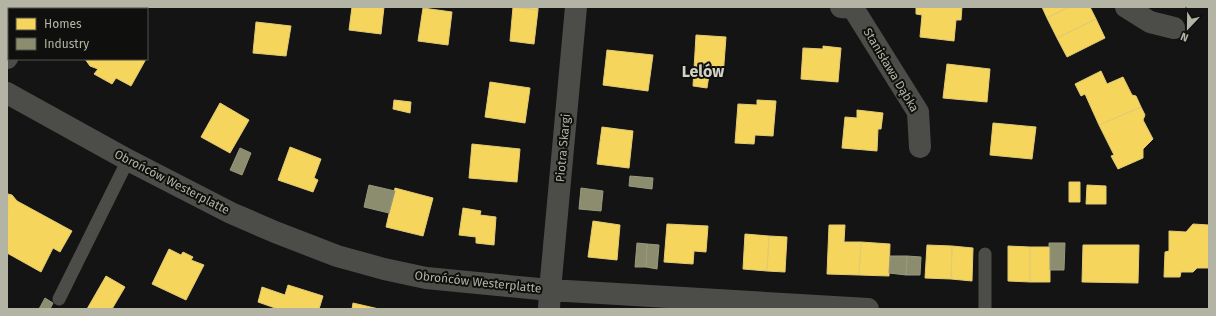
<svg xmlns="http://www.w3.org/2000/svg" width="1216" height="316" font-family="'Fira Sans',sans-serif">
<rect width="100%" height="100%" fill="#141414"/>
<path fill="#f6d55c" stroke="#e2cb72" d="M352,7h32l-3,27 -32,-4z
M513,7l25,3 -4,34 -24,-3z
M513,7h25v3z
M916,7h46l-1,13h-5l-2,21 -34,-4 2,-22 -6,-1z
M1042,7h27l-22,11z
M1069,7h21l6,12 -39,19 -10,-20z
M423,8l29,4 -4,33 -30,-4z
M1096,19l9,19 -38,19 -10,-19z
M256,22l35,4 -5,30 -33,-3z
M696,35l30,2 -3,40 -14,-2 -2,13 -14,-2z
M823,46l18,2 -3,34 -37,-3 2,-31 20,1z
M607,50l46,5 -5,36 -45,-6z
M85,59h61l-15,27 -15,-8 -4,6 -18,-10 4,-5 -8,-3z
M947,64l43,5 -3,33 -44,-4z
M1101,71l6,13 16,-7 9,18 4,1 5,11 -42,18 -14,-31 -4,2 -6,-12z
M490,82l40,6 -5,35 -40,-6z
M394,100l17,2 -1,11 -17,-4z
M757,100l19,1 -3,35 -18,-1 -1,9 -19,-1 3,-39 19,1z
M220,103l29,17 -19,33 -29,-16z
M1141,107l4,8 -2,5 10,19 -10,10v9l-25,11 -7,-13 3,-1 -15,-30z
M857,110l26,3 -2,16h-3l-1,22 -35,-3 3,-31 12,1z
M993,123l43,4 -4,32 -42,-4z
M602,127l31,4 -4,37 -32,-4z
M472,144l48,5 -3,33 -48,-4z
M290,147l31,12 -7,19 4,2 -5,12 -35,-12z
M1069,182h11v20h-11z
M1087,185l19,1v18h-20z
M395,188l38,10 -10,38 -37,-9z
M8,194l4,1 5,6 55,30 -12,21 -7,-4 -12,24 -34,-19z
M463,208l18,3 -1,4 16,2 -2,28 -18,-2v-6l-17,-2z
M593,221l27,4 -3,35 -29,-3z
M667,224l41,2 -2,26 -12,-1 -1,13 -29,-2z
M1193,224l16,1v43h-12l-4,4h-12l-1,5h-16l1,-25 4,-1v-20l17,1z
M829,225h16l-1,17h17l-2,33 -32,-1z
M745,234l24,2 -2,35 -24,-2z
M769,236l18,1 -2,35 -18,-1z
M861,242l29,2 -1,32 -30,-1z
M927,245l25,1 -1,33 -26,-1z
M1083,245h56l-1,38 -56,-1z
M952,246l21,2 -1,33 -21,-2z
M1008,246l22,1v35l-22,-1z
M1030,247h20v35h-20z
M169,249l12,6 2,-3 10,5 -2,3 13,5 -18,35 -34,-16z
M106,276l19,11 -13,22h-25z
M288,285l35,11 -4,13h-41l-20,-7 4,-15 23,8z
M353,303l26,6h-27z"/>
<path fill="#8c8c6e" stroke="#98987e" d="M240,148l11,5 -9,22 -12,-5z
M630,176l23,2 -1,11 -23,-3z
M369,185l26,6 -6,22 -25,-6z
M581,188l22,3 -2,20 -22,-2z
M637,243l10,1 -1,23h-11z
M1049,243h16l-1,27h-14v-23h-1z
M647,244l12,1 -2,24 -11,-2z
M890,256h17l-1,19 -17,-2z
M907,256l14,1 -1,18h-14z
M45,298l8,5 -3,6h-11z"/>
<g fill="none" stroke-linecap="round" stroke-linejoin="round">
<path stroke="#4c4c48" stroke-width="13" d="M59,299l69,-139
M985,309v-55"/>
<path stroke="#4c4c48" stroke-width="22" d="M841,7l12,1 65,104 2,35
M1126,7l24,15 24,6
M34,9l1,-2
M7,58l2,-4
M7,93l121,67 103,53 44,19 62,24 47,13 42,9 124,12 318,19
M549,309l1,-19 26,-283"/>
</g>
<g text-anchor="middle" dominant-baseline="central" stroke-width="4" stroke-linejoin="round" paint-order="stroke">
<g font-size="12" fill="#b4b4a5" stroke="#0f0f0e">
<text transform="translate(891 70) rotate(59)">Stanisława Dąbka</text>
<text transform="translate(563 148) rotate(-85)">Piotra Skargi</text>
<text transform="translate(172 182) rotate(27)">Obrońców Westerplatte</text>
<text transform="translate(478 282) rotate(6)">Obrońców Westerplatte</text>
</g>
<g font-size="16" font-weight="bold" fill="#d1d1c6" stroke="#0f0f0e">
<text x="703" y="71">Lelów</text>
</g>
</g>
<rect width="1216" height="316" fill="none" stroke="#b4b4a5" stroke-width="16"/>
<rect x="8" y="8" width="140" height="52" fill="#0f0f0e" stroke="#51514a"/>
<rect x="16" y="18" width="20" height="12" fill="#f6d55c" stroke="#51514a"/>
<text x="44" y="28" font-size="12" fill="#b4b4a5">Homes</text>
<rect x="16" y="38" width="20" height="12" fill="#8c8c6e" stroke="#51514a"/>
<text x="44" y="48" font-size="12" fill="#b4b4a5">Industry</text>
<g transform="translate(1188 28) rotate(202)" stroke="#0f0f0e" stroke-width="3" paint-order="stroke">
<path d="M0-3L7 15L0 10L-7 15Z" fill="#b4b4a5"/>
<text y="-6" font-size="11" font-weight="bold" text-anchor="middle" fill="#b4b4a5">N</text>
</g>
</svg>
